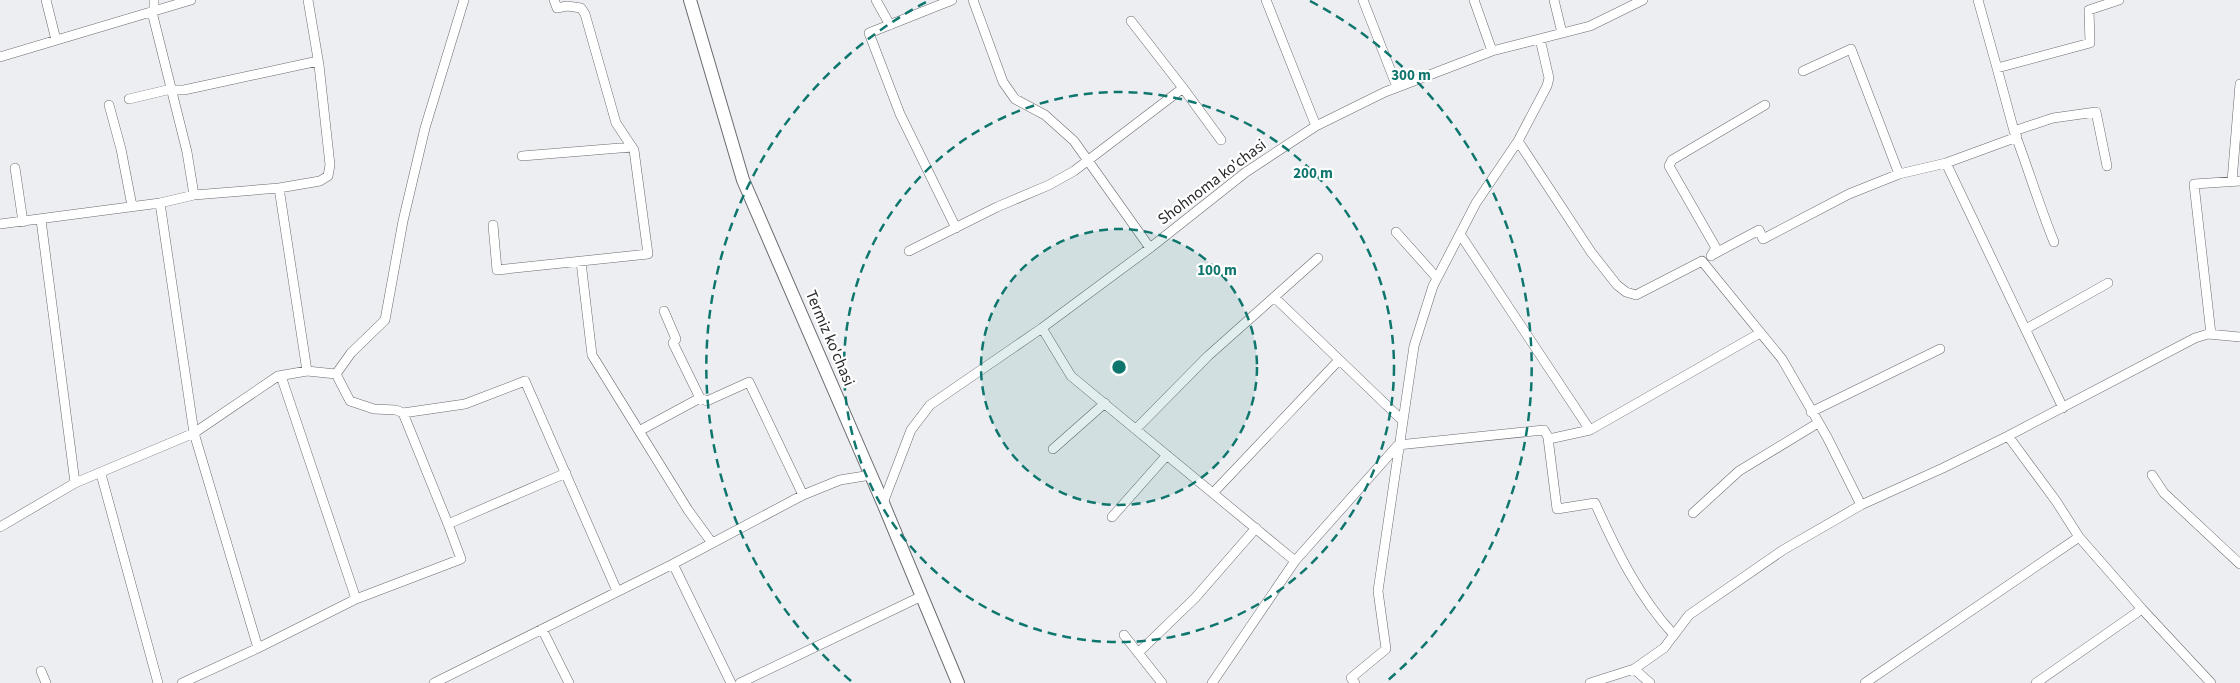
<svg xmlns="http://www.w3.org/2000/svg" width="2240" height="683" font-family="'Source Sans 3',sans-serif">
<rect width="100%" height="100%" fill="#eceef2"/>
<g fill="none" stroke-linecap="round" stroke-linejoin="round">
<g stroke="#696b6e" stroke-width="10">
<path id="minor" d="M46,0l10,40
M154,0v11
M464,0l-39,128 -22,93 -18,99 -34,33 -15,21 14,27 24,8 22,1 7,3 62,-9 60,-23 92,210
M876,0l14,25
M952,0l-83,33 31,81 56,114
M973,0l30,82 12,17 30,16 29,26 76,107
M1266,0l50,126
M1363,0l34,87
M1474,0l18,51
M1554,0l8,33
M1978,0l19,68 93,-25 -1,-33 30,-10
M152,12l35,140 7,43
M1540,39l9,39 -2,8 -29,55 73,111 26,33 9,7 10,3 66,-34 80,98 45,78 34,68
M0,57l191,-57
M1997,68l17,63 39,-13 43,-6 11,54
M1803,71l48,-22 48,125
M1183,88l38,52
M129,99l38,-9h17l134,-29
M109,105l12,44 11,57
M2014,131c14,37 25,74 40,111
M522,156l110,-9
M1946,163l117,245
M15,168l8,54
M2232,181l8,-97
M279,188l28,183
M160,203l34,230 64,215
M41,220l34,263
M0,224l160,-21 34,-8 85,-7 41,-7 8,-5 2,-11 -11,-100 -11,-65
M493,225l4,45 151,-16 -14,-104 -18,-27 -31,-109 -4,-6 -14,-2 -10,2 -3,-8
M1396,232l41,46
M1460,234l130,196 170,-97
M909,251l88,-44 52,-22 25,-14 109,-83 -52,-67
M1714,254l45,-24 4,9 86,-45 50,-20 47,-11 71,-26
M1711,256l5,-8 -47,-82 3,-6 93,-55
M581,262l11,93 47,76
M1274,297l129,124
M664,311l12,28 -3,4 27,55 -61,33 49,79 24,33
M1042,328l29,48 224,185
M2026,329l82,-46
M2211,334l-17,-150 46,-3
M281,376l75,223
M700,398l7,3 42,-19 54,113
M1811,412l129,-63
M403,413l45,111
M1136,429l72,-73 110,-98
M2008,436l48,65 23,36 63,72 -106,74
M1548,438l9,71 38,-6c21,47 44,94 79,132
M1053,449l52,-46
M101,474l57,209
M2152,475l12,18 76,71
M1213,493l126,-133
M883,503l28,-73 19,-25 112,-77 108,-80 96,-76 70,-46 69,-34 107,-41 98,-25 53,-26
M1693,513l46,-42 79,-48
M1112,517l55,-62
M0,527l75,-44 119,-50 84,-57 29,-5 29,3
M673,564l58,119
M2142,609l69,74
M542,629l27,54
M1124,635l38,48
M1138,653l57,-55 61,-70
M1634,669l16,14
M41,671l5,12
M182,683l76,-35 98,-49 105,-40 -13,-35 118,-51
M434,683l239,-119 130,-69 37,-15 31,-5
M740,683l182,-87
M1212,683l83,-122 103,-116 146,-15 5,9 41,-9
M1355,683l-4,-5 35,-29 -8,-58 36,-245 19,-60 43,-83 42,-62
M1590,683l44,-14 30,-21 25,-33 94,-65 78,-45 82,-37 65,-32 187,-98 13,-4 32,3
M1865,683l214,-146"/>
</g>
<g stroke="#696b6e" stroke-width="14">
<path id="secondary" d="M690,0l53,180 140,323 75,180"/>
</g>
<use href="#minor" stroke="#fff" stroke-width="9"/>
<use href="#secondary" stroke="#fff" stroke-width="12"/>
</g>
<circle cx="1119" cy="367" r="138" fill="#0f766e" fill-opacity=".12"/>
<g fill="none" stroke="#0f766e" stroke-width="2.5" stroke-dasharray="9 6">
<circle cx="1119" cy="367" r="138"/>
<circle cx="1119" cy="367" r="275"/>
<path d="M851 681A413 413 0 0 1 928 1M1310 1A413 413 0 0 1 1387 681"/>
</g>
<g text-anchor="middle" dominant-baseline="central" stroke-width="4.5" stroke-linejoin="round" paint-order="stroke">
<g font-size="16" fill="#28292a" stroke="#fff">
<text transform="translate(1212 182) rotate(-37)">Shohnoma ko'chasi</text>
<text transform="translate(830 338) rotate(67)">Termiz ko'chasi</text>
</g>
</g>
<circle cx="1119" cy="367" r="8" fill="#0f766e" stroke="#fff" stroke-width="2.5"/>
<g font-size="15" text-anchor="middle" font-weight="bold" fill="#0f766e" stroke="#fff" stroke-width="4.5" stroke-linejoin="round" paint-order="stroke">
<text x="1411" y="80">300 m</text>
<text x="1313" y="178">200 m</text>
<text x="1217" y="275">100 m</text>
</g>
</svg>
